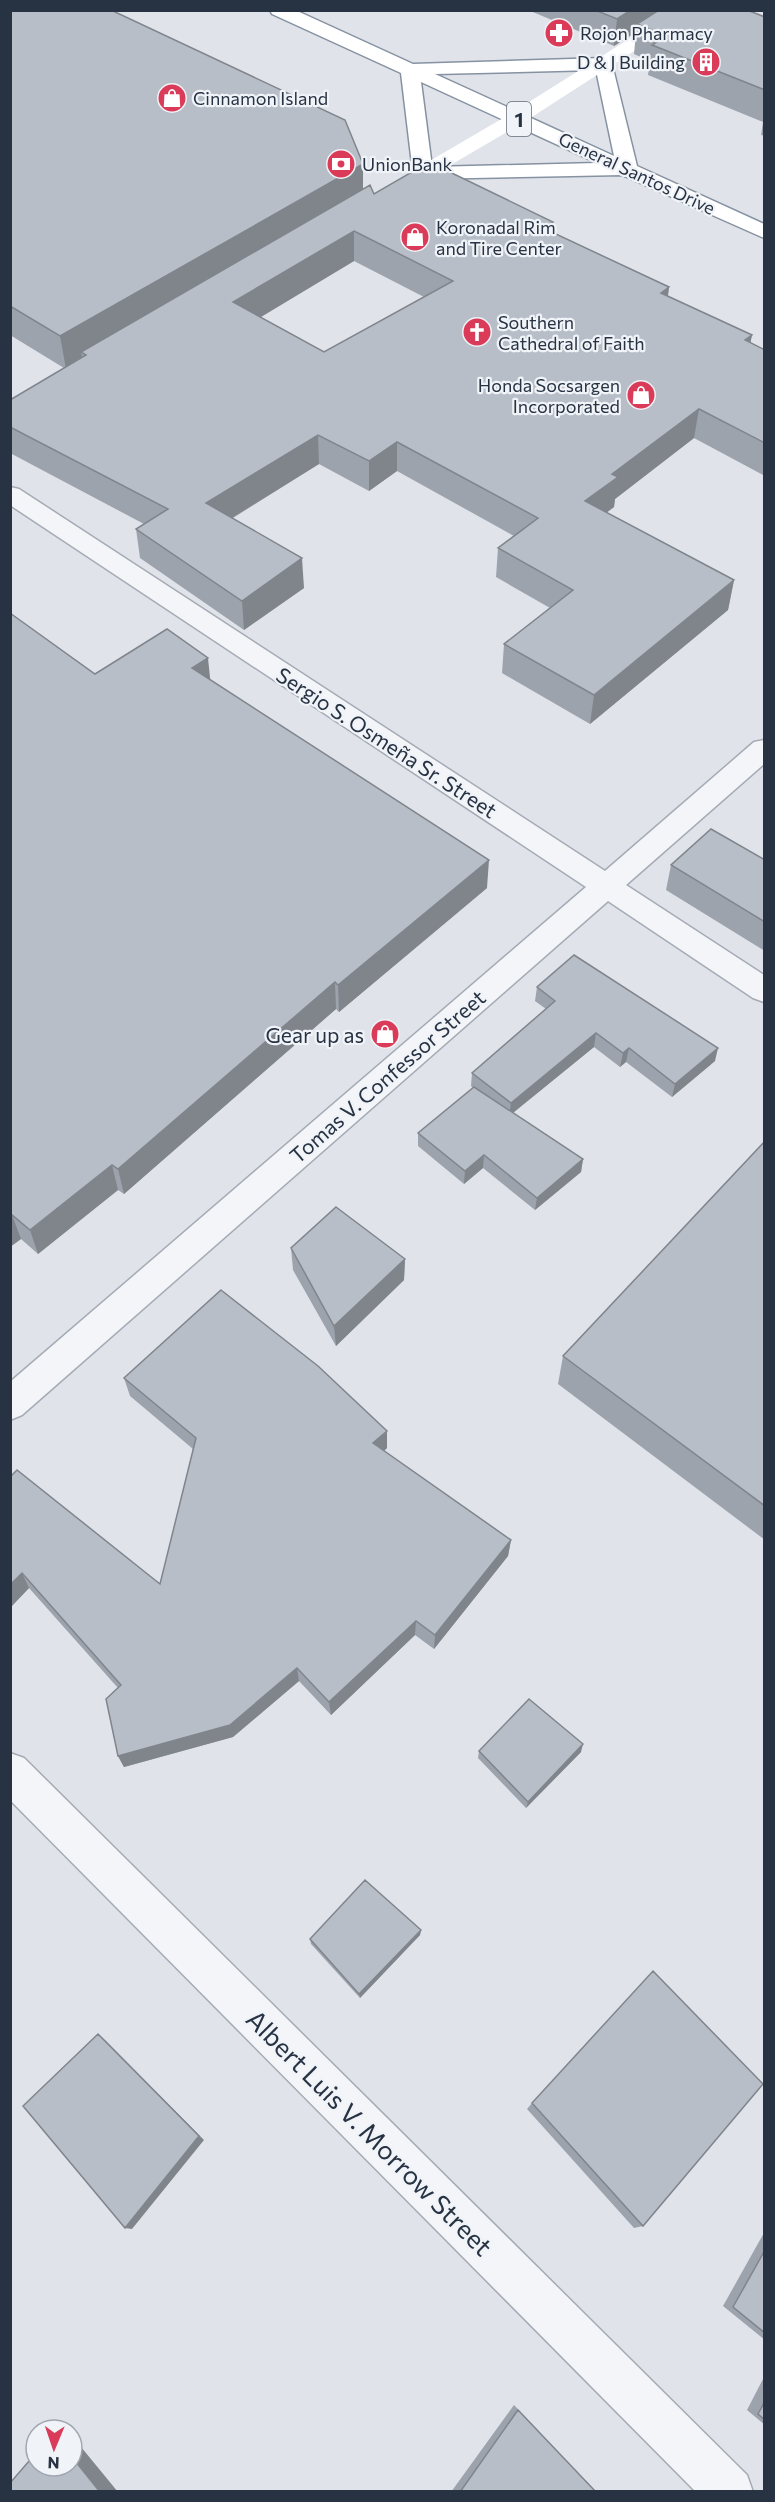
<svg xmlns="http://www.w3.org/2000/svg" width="775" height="2502" font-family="Commissioner,sans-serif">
<rect width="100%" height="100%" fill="#e0e4ea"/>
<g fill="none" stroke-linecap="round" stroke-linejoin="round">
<g stroke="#a5abb5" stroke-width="3">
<path id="tertiary" d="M10,487l9,2 586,382 149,-129 10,-2v24l-138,121 138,90v27l-11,-4 -145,-97 -586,514 -12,5v-38l576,-495 -576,-382z
M10,1753l14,5 723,717 6,17h-57l-686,-692z"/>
</g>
<g stroke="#8692a2" stroke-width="3">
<path id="trunk" d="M270,10h25l118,54 191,-6 7,2 26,106 127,58v14l-142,-63 -199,4 -7,-2 -3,-4 -12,-100 -129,-59zM596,70l18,86 -179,-82zM421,82l176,81 -165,4z"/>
</g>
<use href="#tertiary" fill="#f3f5f8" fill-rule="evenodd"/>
<path fill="#fff" fill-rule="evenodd" d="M675,10h23l-174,112 -94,55h-14l-3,-4 3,-4 94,-55z"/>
<use href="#trunk" fill="#fff" fill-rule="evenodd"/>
</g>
<path fill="#9da3ac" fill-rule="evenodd" d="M10,10l353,154v25l11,5 179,28 -1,10 117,55 -1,9 84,39 -2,8 15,7v126l-71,-38 -79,61 -1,8 -8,6 128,67 -6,30 -138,114 -88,-51 2,-29 46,-36 -54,-31 2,-29 16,-12 -117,-65 -28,20 -50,-27 -86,54 71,70 -60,42 -104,-72 -4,-29 8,-5 -134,-71v-53l54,-32 -54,-33zM354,261l70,36 -100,55 -64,-35z
M528,10h219l18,7v119l-4,-1 2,-13 -115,-47 2,-14 -16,-7 2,-22 -22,14z
M10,613l85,61 115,6 277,208 -148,124 -3,-3 -212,185 -6,-4 -80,64 -17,-15 -11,8z
M765,860v91l-99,-61 5,-25z
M537,987l178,74 -43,36 -46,-35 -6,5 -26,-20 -81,66 70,46 -2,13 -46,38 -52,-42 -19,16 -46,-38v-13l55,-45 -2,-2 1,-13 74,-64 -11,-8z
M765,1141v399l-207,-156 5,-28z
M291,1248l114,11 -1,21 -68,66 -43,-76z
M124,1378l263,53v17l-3,3 127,89 -3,16 -74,93 -19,-14 -84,80 -32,-34 -66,56 -109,30 -6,-11v-68l-89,-100 -19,20v-131l150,107 33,-135 -63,-53z
M479,1751l102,1 -55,56 -48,-50z
M421,1930l-1,5 -60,63 -49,-54 -1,-5z
M532,2103l111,123 -9,2 -107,-119z
M765,2231v109l-42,-34z
M765,2375v50l-18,-15z
M514,2405l82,87h-145z"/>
<path fill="#80858c" d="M631,10h37l-31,14 -1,8 -22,14 3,-27z
M363,164v33l-282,155 1,7 -16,10 -6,-33z
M553,222l-3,29 -7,-23z
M354,231v30l-118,71 -3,-30z
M669,287l-4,30 -4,-24z
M752,335l-6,30 -1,-25z
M699,409l-5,29 -79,61 -1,8 -32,24 3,-30 27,-27z
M318,435l1,29 -110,68 -3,-29z
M397,442v29l-28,20v-30z
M302,558l2,30 -60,42 -2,-29z
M734,580l-6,30 -138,114 4,-29z
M208,658l3,29 -19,-19z
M489,860l-2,28 -148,124 -1,-27z
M335,982l1,27 -212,185 -6,-25z
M596,1033l-2,14 -85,69 2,-13z
M629,1048l-3,14 -6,5 3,-14z
M718,1048l-3,13 -43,36 3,-13z
M484,1155l-1,13 -19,16 1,-13z
M583,1159l-2,13 -46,38 2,-12z
M112,1165l6,25 -80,64 -8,-24z
M12,1215l9,24 -11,8v-31z
M405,1259l-1,21 -68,66 -2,-20z
M387,1431v17l-13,12 -1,-17z
M511,1540l-3,16 -74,93 1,-14z
M22,1573l7,15 -19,20v-23z
M416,1621l-1,14 -84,80 -2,-13z
M297,1668l2,13 -66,56 -109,30 -6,-11z
M583,1744l-2,8 -55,56 2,-6z
M421,1930l-1,5 -60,63 -1,-4z
M98,2034l8,7 98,99 -72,89 -7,-1z
M65,2427l2,3h-8z
M72,2436l46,56h-18l-28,-35z"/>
<path fill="#b7bec8" stroke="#80858c" stroke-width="1.5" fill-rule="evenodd" d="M10,10h101l234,110 18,44 -303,172 -50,-30z
M595,10h36l-14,9z
M659,10h88l18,7v73l-113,-45 14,-9 -29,-12z
M429,162l124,60 -10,6 126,59 -8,6 91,42 -7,5 20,10v93l-66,-34 -87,65 6,3 -33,24 149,79 -140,115 -90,-51 69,-54 -75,-42 40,-30 -141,-76 -28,19 -51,-26 -112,68 96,55 -60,43 -106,-72 32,-20 -158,-82v-27l76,-45 -5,-3 289,-167 4,9zM354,231l99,50 -129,71 -91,-50z
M10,613l85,61 72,-45 41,29 -16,10 297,192 -151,125 -3,-3 -217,187 -6,-4 -82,65 -18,-15 -2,1z
M711,829l54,31v62l-94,-57z
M574,955l144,93 -43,36 -46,-36 -6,5 -27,-20 -85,70 -39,-30 83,-72 -18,-14z
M474,1087l109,72 -46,39 -53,-43 -19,16 -47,-38z
M765,1141v365l-202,-150z
M336,1207l69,52 -71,67 -43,-78z
M221,1290l97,76 69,65 -14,12 138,97 -76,95 -19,-14 -87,81 -32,-34 -67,57 -112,31 -12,-57 15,-14 -99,-112 -12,12v-108l7,-7 143,114 36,-146 -72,-60z
M529,1699l54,45 -55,58 -49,-51z
M365,1880l56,50 -62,64 -49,-55z
M653,1971l110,113 -120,142 -111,-123z
M98,2034l101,102 -74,92 -102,-122z
M765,2250v83l-32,-26z
M765,2401v19l-7,-6z
M518,2410l78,82h-136z
M36,2453v13h36v-9l28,35h-90v-9z"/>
<defs>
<g id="pharmacy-disc" transform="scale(1.5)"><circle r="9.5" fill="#d93b59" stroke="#f0f3f7"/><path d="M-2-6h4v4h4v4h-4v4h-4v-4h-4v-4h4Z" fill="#fff"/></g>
<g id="building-disc" transform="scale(1.5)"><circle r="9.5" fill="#d93b59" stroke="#f0f3f7"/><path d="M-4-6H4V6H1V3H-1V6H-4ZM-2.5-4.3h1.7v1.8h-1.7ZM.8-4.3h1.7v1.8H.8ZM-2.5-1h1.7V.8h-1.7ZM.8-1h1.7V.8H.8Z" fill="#fff"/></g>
<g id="shop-disc" transform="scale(1.5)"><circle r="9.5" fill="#d93b59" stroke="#f0f3f7"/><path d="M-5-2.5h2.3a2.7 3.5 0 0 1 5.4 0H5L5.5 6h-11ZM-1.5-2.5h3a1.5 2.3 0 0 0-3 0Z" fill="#fff"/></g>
<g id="bank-disc" transform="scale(1.5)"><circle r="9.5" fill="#d93b59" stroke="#f0f3f7"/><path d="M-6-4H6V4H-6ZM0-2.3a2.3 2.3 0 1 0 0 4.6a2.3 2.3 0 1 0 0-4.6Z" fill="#fff"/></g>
<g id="church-disc" transform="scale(1.5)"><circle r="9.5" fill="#d93b59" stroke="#f0f3f7"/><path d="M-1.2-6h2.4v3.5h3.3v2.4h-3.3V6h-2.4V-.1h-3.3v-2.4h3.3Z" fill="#fff"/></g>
</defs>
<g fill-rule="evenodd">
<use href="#pharmacy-disc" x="559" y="33"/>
<use href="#building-disc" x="706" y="62"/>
<use href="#shop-disc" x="172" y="98"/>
<use href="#bank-disc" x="341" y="164"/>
<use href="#shop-disc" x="415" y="237"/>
<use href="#church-disc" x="477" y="332"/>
<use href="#shop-disc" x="641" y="395"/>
<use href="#shop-disc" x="385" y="1034"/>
</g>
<g text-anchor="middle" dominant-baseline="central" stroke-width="4.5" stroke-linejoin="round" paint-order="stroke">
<g font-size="18" fill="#273243" stroke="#f0f3f7" text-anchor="start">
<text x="580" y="33">Rojon Pharmacy</text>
<text x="685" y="62" text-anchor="end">D &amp; J Building</text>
<text x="193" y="98">Cinnamon Island</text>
<text x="362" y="164">UnionBank</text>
<text x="436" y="227">Koronadal Rim<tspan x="436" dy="21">and Tire Center</tspan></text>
<text x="498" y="322">Southern<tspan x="498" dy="21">Cathedral of Faith</tspan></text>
<text x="620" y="385" text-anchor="end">Honda Socsargen<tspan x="620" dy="21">Incorporated</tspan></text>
</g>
<g font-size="18" fill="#273243" stroke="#f0f3f7">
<text transform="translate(637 173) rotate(25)">General Santos Drive</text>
</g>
<rect fill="#f0f3f7" stroke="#636c79" stroke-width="1.5" x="507" y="102" width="24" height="34" rx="4.5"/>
<g font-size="20" font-weight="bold" fill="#273243">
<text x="519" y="119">1</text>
</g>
<g font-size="21" fill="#273243" stroke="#f0f3f7">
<text transform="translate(387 742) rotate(33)">Sergio S. Osmeña Sr. Street</text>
<text transform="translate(387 1076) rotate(-41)">Tomas V. Confessor Street</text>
</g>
<g font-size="21" fill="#273243" stroke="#f0f3f7" text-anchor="end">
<text x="364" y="1034">Gear up as</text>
</g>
<g font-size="26" fill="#273243" stroke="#f0f3f7">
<text transform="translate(370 2132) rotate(45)">Albert Luis V. Morrow Street</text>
</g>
</g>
<rect width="775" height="2502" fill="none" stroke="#273243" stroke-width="24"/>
<g transform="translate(54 2448) rotate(182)"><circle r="28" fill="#f0f3f7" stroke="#a0a6af" stroke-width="1.5"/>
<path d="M0-4.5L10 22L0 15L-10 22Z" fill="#d93b59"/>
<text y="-9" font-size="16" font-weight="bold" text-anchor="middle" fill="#273243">N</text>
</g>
</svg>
